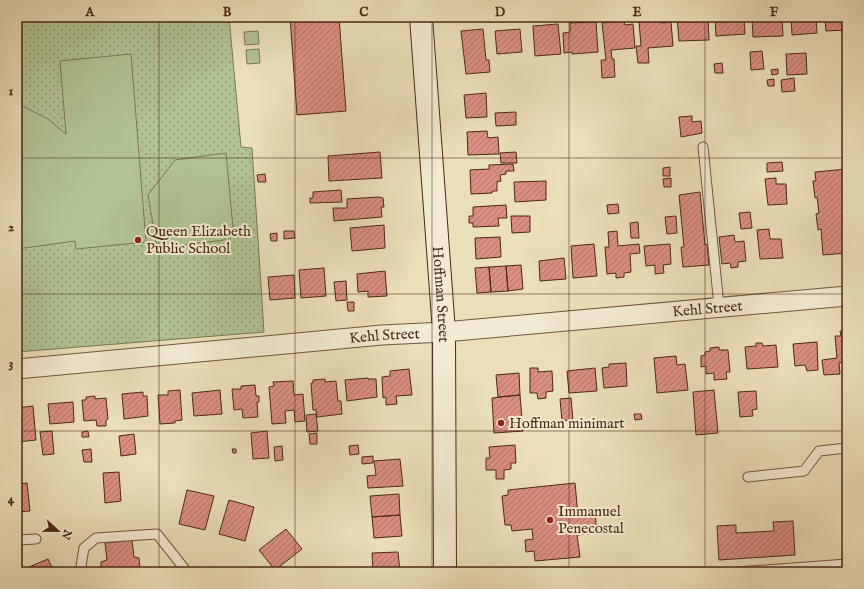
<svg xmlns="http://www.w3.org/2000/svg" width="864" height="589" font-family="'IM FELL English',serif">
<defs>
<pattern id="grass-dots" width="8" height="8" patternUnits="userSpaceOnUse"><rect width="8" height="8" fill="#b1c394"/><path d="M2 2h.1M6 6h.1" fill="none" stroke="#929e78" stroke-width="1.8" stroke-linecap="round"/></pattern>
<pattern id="building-hatch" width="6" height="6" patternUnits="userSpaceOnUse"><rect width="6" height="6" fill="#db8e83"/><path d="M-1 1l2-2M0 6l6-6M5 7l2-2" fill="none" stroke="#b4746a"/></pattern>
</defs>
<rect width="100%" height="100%" fill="#ebdfb9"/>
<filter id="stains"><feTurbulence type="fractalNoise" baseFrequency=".005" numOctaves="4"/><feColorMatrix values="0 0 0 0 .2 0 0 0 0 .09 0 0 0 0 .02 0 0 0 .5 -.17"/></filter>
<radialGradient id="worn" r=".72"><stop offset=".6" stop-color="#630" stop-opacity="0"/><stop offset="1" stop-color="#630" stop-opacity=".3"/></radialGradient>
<path fill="url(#grass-dots)" stroke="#7e7656" d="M17,17h212l12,130 11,1 12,184 -247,20z"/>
<path fill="#b1c394" stroke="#7e7656" d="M258,31l1,13 -14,1 -1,-13z
M259,49l1,14 -13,1 -1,-14z
M131,54l15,188 -70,7 -1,-8 -58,8v-136l5,-7 26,13 18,15 -6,-73z
M226,153l7,75 -9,12 -67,8 -9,-53 27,-35z"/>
<path fill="url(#building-hatch)" stroke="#4a2817" d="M290,17h49l7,94 -49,4z
M677,17h31l1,23 -30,1z
M715,17h29l1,17 -29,2z
M752,17h30l1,19 -30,1z
M791,17h25l1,16 -25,2z
M825,17h22v13l-21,1z
M661,19v4l10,-1 2,24 -25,2 1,15h-11l-2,-17h5l-2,-25z
M624,21l1,4 8,-1 2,24 -24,2 1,9h2l1,18 -13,1 -1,-18h5l-4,-37z
M596,22l2,30 -26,2v-2l-8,1 -1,-20 7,-1v-9z
M558,24l3,30 -26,2 -2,-30z
M483,29l3,31h3l1,12 -24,2 -5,-43z
M520,29l2,23 -25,2 -2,-23z
M762,51l2,18 -13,1 -1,-18z
M806,53l1,21 -20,1 -1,-21z
M722,63l1,10h-8l-1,-9z
M778,69v5l-6,1 -1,-5z
M794,78l1,13 -13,1 -1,-12z
M774,79v7h-6l-1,-6z
M486,93l1,24 -21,1 -2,-23z
M516,112v13l-20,1 -1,-13z
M692,116v6l9,-1 1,12 -21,4 -2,-20z
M487,131l1,7 10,-1 1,17 -31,1 -1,-23z
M380,152l2,26 -53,3 -1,-25z
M516,152l1,11h-16l-1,-10z
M782,162l1,9 -16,1v-9z
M513,164l1,7h-8v3l-6,1 1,6 -4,1v9h-5v2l-21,1 -1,-24 19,-1v-4z
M670,167v9h-7v-8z
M847,169v84l-24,2 -2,-26 -3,1 -2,-16 3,-1 -2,-16 -2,1 -2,-17h3l-1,-9z
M265,174l1,8h-8l-1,-7z
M671,178v9h-7l-1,-8z
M776,178v6h10l1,20 -19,1 -3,-26z
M546,181v19l-31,2 -1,-20z
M341,190l1,12 -32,1v-5h3v-6z
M700,192l5,53 2,-1 2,21 -26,2 -2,-20h3l-5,-52z
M378,197l5,1 1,9h-3l1,10 -48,4 -1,-13h14v-9z
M618,204l1,9 -11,1 -1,-9z
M506,205l1,13h-9l1,8 -26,1v-4h-4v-7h4v-9z
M750,212l2,16 -11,1 -2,-16z
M511,216h19v16l-18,1z
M676,216l1,17 -10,1 -2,-17z
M638,222l1,16h-8l-1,-15z
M384,225l1,23 -33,3 -2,-23z
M769,229l1,10h11l2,19 -23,1 -3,-29z
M284,231h10l1,7 -11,1z
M617,231l1,15 21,-2 1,9 -10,1 1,18 -7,1v4l-8,1v-5l-9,1 -2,-27h4l-1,-15z
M277,233v8h-6l-1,-7z
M734,235l1,7 9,-1 2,20 -8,1v5l-7,1 -1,-5 -8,1 -3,-27z
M500,237l1,20 -25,2 -1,-21z
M594,244l3,32 -24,2 -2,-32z
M670,244l1,20 -8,1 1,8 -9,1v-9l-9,1 -2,-20z
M564,258l2,21 -26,2 -1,-20z
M521,265l2,24 -15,2 -2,-25z
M506,266l2,25 -17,1 -2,-25z
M489,267l2,25 -14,1 -2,-25z
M324,268l2,28 -25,2 -2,-28z
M385,271l2,25 -19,1v-6l-10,1 -1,-18z
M294,275l1,23 -25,2 -2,-23z
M346,281l1,19 -11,1 -2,-19z
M347,302h7v9h-6z
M840,331h7v31l-8,1 1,11 -16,1 -2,-15 15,-2 -2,-22h6z
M817,342l1,28 -11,1 -2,-6 -10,1 -2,-22z
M756,343h6l1,3 13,-1 2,22 -31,2 -2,-22 11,-1z
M719,347v3h9l2,22h-4l1,7 -13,1v-7l-8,1v-8l-5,1v-11l4,-1v-3l5,-1v-3z
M676,356l1,9 8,-1 3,26 -31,3 -3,-35z
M626,363l1,23 -23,2 -2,-20 7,-1v-3z
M530,368h8v4l14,-1 1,20 -7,1v6l-8,1 -1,-6h-7z
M595,368l2,23 -28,2 -2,-22z
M409,369l3,26 -16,1 1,8 -11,1v-8l-3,1 -1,-21 8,-1v-5z
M519,373l1,22 -22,2 -2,-22z
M368,378v1h8l1,18 -30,4 -2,-21z
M325,379v3l11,-1 2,20h3l1,13 -25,3 -1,-7h-3l-2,-27h2v-3z
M293,381l1,14 9,-1 2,27 -10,1 -1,-12 -9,1 1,12 -14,1 -3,-37 5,-1 -1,-4z
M255,385l1,11h3v6h-2l1,15 -15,1 -1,-9 -8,1 -2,-21h9v-3z
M180,390l2,30 -7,1v2l-15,1 -2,-29h10v-4z
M220,390l2,24 -28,2 -2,-23z
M714,390l4,43 -22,2 -3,-43z
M756,391l1,18 -5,1 1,6 -13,1 -2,-25z
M143,392v4h4l1,20 -24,3 -2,-25z
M520,395l3,36 -29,2 -2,-35z
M95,396v3l11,-1 2,21 -2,1v6h-9l-1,-6 -12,1 -2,-21h4v-3z
M571,398l2,22 -11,1 -2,-22z
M73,402l1,20 -24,2 -2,-20z
M33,406l3,34 -19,2v-34z
M316,414l2,17 -11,1 -1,-17z
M634,414h7l1,5 -7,1z
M52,431l2,23 -11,1 -3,-23z
M88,431l1,6h-7v-5z
M267,431l2,27 -16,1 -2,-26z
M317,433v11h-7l-1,-10z
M134,434l2,20 -15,2 -2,-20z
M358,445l1,9 -9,1 -1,-9z
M515,445l1,18h-5v6l-7,1v9h-8v-9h-10v-12h4l-1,-11z
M282,446l1,14 -8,1 -1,-14z
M91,449l1,13h-8l-2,-12z
M232,449h4v4h-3z
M373,456v7l-11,1v-7z
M400,459l3,27 -35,2 -1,-12 9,-1 -2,-14z
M119,472l2,29 -16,2 -2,-30z
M27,483l3,28 -13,1v-28z
M575,483l3,32 17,-2 2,20 -20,2 3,22 -45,4 -1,-10 -8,1 -1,-12 8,-1 -1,-10 -20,2 -1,-6h-6l-3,-29 6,-1v-5z
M187,490l27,6 -9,34 -26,-6z
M399,494l1,21 -28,2 -2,-21z
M229,500l25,7 -9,34 -26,-7z
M400,515l2,21 -28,2 -2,-21z
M793,521l2,34 -76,5 -2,-34 19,-1v8l38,-2 -1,-9z
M286,529l16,20 -27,21 -16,-20z
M132,540l2,17 5,1 1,10h-2v4h-37v-10l6,-2 -2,-17z
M398,552l2,20h-27l-1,-19z
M48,559l6,13h-31l-1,-2z"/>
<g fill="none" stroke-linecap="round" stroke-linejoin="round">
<g stroke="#725640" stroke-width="11">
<path id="lane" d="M703,147l16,159
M748,477l56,-6 15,-20 28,-3
M17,540l19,-1
M83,572l-2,-6 3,-18 12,-10 61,-4 30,38
M738,572l109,-8"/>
</g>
<g stroke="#725640" stroke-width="21">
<g id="street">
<path id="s1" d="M17,369l365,-34 62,-3 403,-36"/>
</g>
</g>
<g stroke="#4a2817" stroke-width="24">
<g id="secondary">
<path id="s2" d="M421,17l23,315 1,240"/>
</g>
</g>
<use href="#lane" stroke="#f2ead2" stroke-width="9"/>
<use href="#street" stroke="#f2ead2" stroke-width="19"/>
<use href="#secondary" stroke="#f2ead2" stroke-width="22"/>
</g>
<path fill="none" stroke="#4a2817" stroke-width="1" stroke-opacity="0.55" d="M159,17v555M295,17v555M432,17v555M569,17v555M705,17v555M17,158h830M17,294h830M17,431h830"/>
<g fill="#8f2418" stroke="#f2ead2" stroke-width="1.5">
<circle cx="138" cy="240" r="4"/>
<circle cx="501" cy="423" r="4"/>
<circle cx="550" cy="520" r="4"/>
</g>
<g text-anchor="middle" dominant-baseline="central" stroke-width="4" stroke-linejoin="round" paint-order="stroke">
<g font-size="15" fill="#4a2817" stroke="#f2ead2" text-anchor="start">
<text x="146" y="231">Queen Elizabeth<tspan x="146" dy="17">Public School</tspan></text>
<text x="509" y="423">Hoffman minimart</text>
<text x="558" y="511">Immanuel<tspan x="558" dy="17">Penecostal</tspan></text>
</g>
<g font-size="15" fill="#4a2817" stroke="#f2ead2">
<text stroke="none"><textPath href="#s2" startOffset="278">Hoffman Street</textPath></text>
<text stroke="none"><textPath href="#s1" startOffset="693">Kehl Street</textPath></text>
<text stroke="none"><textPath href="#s1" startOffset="369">Kehl Street</textPath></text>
</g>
</g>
<rect width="864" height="589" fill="none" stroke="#ebdfb9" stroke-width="44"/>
<g transform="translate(58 531) rotate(112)" stroke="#f2ead2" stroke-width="3" paint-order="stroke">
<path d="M0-3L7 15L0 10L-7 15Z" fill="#4a2817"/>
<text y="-6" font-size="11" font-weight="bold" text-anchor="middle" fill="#4a2817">N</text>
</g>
<rect x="22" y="22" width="820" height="545" fill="none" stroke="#4a2817" stroke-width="1.5"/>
<g font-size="13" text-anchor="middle" font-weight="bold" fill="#4a2817">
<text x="90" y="16">A</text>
<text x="227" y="16">B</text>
<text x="364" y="16">C</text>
<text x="500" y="16">D</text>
<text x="637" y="16">E</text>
<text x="774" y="16">F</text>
<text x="11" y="95">1</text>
<text x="11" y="231">2</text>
<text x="11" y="367">3</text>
<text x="11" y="503">4</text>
</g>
<rect width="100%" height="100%" filter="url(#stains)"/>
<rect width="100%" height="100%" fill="url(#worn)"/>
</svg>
